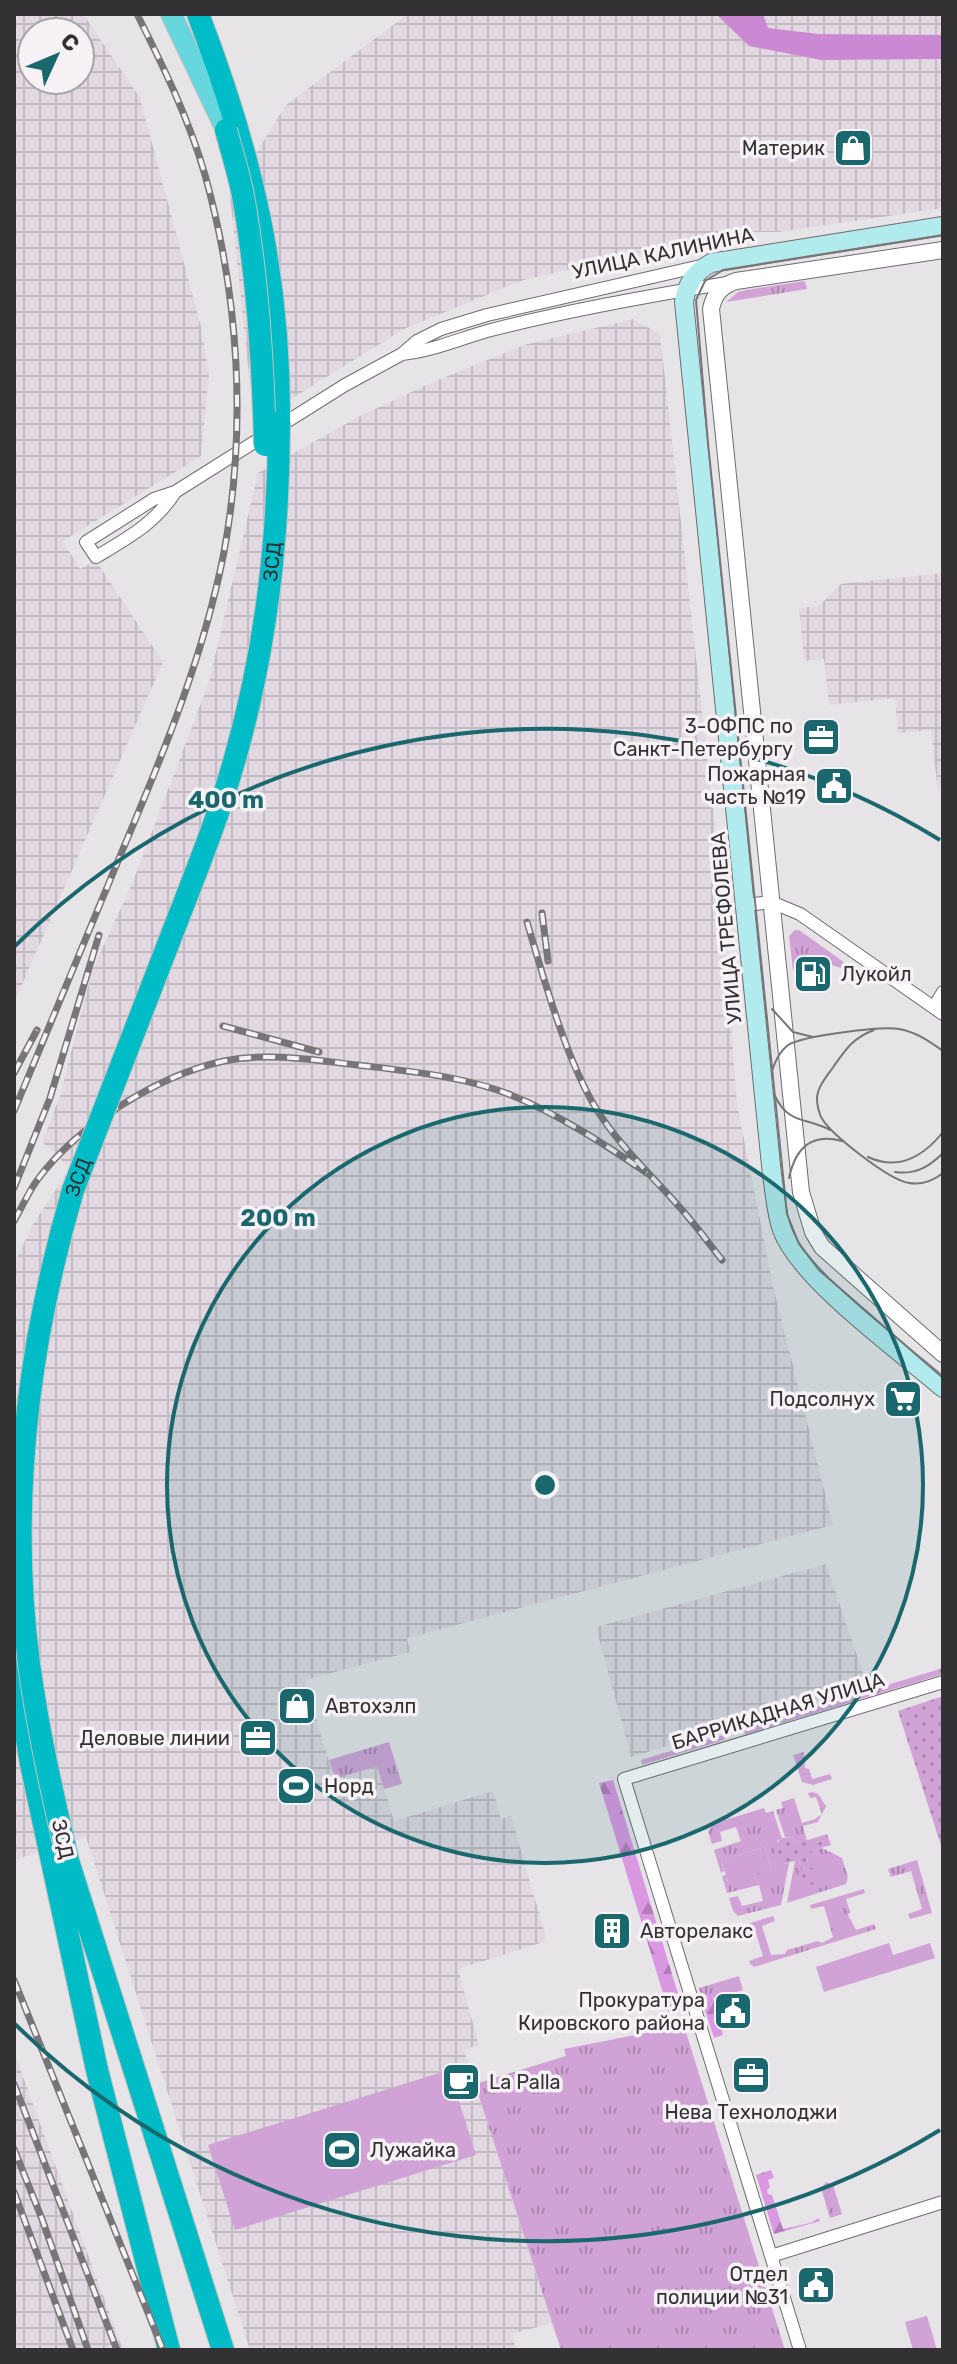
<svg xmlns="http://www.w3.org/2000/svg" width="957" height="2364" font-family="Rubik,sans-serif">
<defs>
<pattern id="industrial-grid" width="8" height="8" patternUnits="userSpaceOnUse" patternTransform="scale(2)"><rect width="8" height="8" fill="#e1d8e1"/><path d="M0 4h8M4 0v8" fill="none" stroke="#c2bac2"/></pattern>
<pattern id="grass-tufts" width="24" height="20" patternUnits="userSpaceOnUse" patternTransform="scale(2)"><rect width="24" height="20" fill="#d1a2d6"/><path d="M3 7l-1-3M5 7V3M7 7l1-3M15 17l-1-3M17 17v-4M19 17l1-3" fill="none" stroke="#aa85ae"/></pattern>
<pattern id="forest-firs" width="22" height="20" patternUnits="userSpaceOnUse" patternTransform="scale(2)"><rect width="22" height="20" fill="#da97e2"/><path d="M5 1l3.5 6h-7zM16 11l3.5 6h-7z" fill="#b17cb8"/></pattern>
<pattern id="park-dots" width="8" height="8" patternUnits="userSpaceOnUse" patternTransform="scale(2)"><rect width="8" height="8" fill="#d1a2d6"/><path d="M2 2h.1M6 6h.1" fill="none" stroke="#aa85ae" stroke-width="1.8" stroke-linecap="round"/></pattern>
</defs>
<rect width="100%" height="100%" fill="#e7e4e8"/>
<path fill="url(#industrial-grid)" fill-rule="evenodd" d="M14,14h69l57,84 61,229 8,47 -8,82 -138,85 17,28 16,-8 67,101 -149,341zM32,32h48v48h-48z
M408,14h308l34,32 71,14 122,-1v149l-164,24h-42l-214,48 -119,49 -150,93 -24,-227 56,-90z
M763,14h180v21l-124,-1 -52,-6z
M633,319l27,15 58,521 19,249 36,182 60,239 -426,113 3,14 -105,28 29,99 43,-13 17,55 99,-30 8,28 10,-3 36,125 -89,28 21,76 -15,5 88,273 -40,11 4,16h-266l-164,-513 -72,23v-596l18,-38 38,-58 -28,-26 18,-46 32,-125 40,-87 77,-202 49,-209 102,-57 73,-34 91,-37z
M943,573v212l-5,7 -7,-62 -33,3 -3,-35 -66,7 -5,-46 -20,2 -5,-53 20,-2 22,-22z
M826,1564l41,121 -236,72 -35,-130z
M14,2052l57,156 52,142h-109z"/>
<path fill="url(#grass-tufts)" d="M805,281l2,8 -81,13 12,-10 8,-2z
M795,930h4l56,40c-20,0 -48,-21 -62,0l-4,-34z
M943,1668v6l-197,60 -6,-4z
M727,1734l-3,6 -82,25 -1,-5z
M389,1742l13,42 -18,5 -7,-23 -42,13 -6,-19z
M804,1752l1,16 4,1 3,10 18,-5 2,5 -19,6 -11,-3 -9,-27z
M812,1792l6,2 8,12 -8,16 -15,4 4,15 -8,2 -7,-6h-7l-9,-27 7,-2 -2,-6 13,-4 8,25 13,-4 7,-5 -6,-17 -6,1 -2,-5z
M764,1808l2,5 7,-2 9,27 -5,3 6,23 6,-1 -8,42 -43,11 -5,-5 -4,-13 9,-2 4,10 21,-5 -4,-16 -32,8 -5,-17 4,-1 1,6 44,-12 -6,-22 -44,13 3,11 -3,2 -7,-23 27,-9 -5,-14 -16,5 2,9 -10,3 -4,-13 7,-8z
M822,1848l20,10 6,19 -2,7 -59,19 8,-42 4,-1 3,8 7,-2 -2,-8 3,-7z
M917,1860l15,53 -22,6 -2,-5 14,-5 -11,-38 -20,6 -3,-8z
M864,1889l1,4 -19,6 4,13 -2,3 8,15 18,-6 2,5 -122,38 -4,-3 -1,-3 14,-5 -8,-26 -14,6v-5l6,-7 26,-8 2,5 -13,5 9,29 14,-1 2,-4 31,-9 4,2 11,-6 -9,-31 -13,3 -1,-4z
M739,1976l4,14 -29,9 -2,-5 -11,4 -2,-10z
M671,2028l14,1 100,321h-224l-86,-266 91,-28 -2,-7z
M826,2182l7,3 9,29 -12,4 -9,-30z"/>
<path fill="url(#forest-firs)" d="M613,1780l70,230 -14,3 -70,-230z
M712,1994l11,41 -9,3 -13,-40z
M771,2170l3,8 -6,2 2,7 -3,3 1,4 4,1 11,34 27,-6 9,-5 1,3 -46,13 -18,-59z"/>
<path fill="url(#park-dots)" d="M943,1696v156l-45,-141z
M827,1834l4,11 -20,6 1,5 -5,2 2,7 8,8 -3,11 -6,2 -9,-7 3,-11 -3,-8 -16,4 -9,-7v-12l8,-7 10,-1 7,6z"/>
<path fill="#d1a2d6" d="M765,1847l6,22 -43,13 -7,-22z
M889,1943l4,12 37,-12 5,15 -111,34 -8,-25z
M449,2070l27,85 -241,75 -27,-85z
M927,2316l10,34h-24l-8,-28z"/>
<path fill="#cc89d3" d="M716,14h47l5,14 51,6 124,1v24l-122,1 -72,-14z"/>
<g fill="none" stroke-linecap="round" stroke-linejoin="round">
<g stroke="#6f6c6f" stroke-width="14">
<path id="minor" d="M402,354c31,-3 59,-16 89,-24 77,-20 157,-34 236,-47
M175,492l170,-107 57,-31 15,-13 24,-12 46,-14 218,-50
M175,492c-19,31 -49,47 -79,65l-10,-15 68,-43z
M746,905l25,-3 29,12 143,100
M934,1007l9,-15
M771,2256l172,-54
M800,2350l-176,-571 319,-97"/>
</g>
<g stroke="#6f6c6f" stroke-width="18">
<path id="tertiary" d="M943,250l-207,31c-15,5 -22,13 -25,28l90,883 12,40 9,15 121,107"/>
</g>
<g stroke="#6f6c6f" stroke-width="20">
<path id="secondary" d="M943,226l-232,37c-17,10 -24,20 -27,39l88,873c3,18 4,38 10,55 18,49 119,122 161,158"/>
</g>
<g stroke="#c2c1c2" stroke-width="22">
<path id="primary" d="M171,14l55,116"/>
</g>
<g stroke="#c2c1c2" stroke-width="24">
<path id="motorway" d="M198,14c53,138 82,260 81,408
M14,1661l17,103 66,306 72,280
M68,1861l155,489"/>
</g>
<use href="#minor" stroke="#fff" stroke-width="12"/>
<use href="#tertiary" stroke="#fff" stroke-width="16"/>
<use href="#secondary" stroke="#b2ebee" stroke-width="18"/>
<use href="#primary" stroke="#66d7dd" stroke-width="20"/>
<use href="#motorway" stroke="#00bcc6" stroke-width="22"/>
<path stroke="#787578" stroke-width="2" d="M943,235l-220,35 -18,11 -9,19 12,143 79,771 12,30 20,26 124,108
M772,1009l21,23 20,5
M874,1030c-21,8 -28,19 -40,36 -7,10 -17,21 -17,33 0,5 2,13 4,18 9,17 68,63 88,66 13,2 24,-2 34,-10
M772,1071c3,-10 7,-19 16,-26 14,-9 93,-19 111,-16 17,3 30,12 44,22
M775,1096c14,29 31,21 55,34
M868,1157c30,14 55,0 75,-25
M895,1172c20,3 34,-5 48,-19
M789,1178c6,-28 21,-46 53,-37"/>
<g stroke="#787578" stroke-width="7">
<path id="rail" d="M542,913l6,48
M527,922c17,57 39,138 70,188 25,40 61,71 91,107 12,14 23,29 34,43
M223,1026l96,26
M14,1073l23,-43
M14,1111c36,-88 73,-175 109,-262 41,-97 81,-194 101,-297 23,-125 15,-255 -19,-377 -16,-56 -42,-109 -68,-161
M14,1188l36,-90 49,-163
M14,1221c8,-14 15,-30 24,-42 40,-54 121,-104 186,-118 44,-9 90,-1 133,4 51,6 106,11 154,30 49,20 93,49 136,78
M14,1980l149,370
M14,2084l103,266
M14,2149l28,70 46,131
M14,2192l59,158"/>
</g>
<use href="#rail" stroke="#f5f1f5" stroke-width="4" stroke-dasharray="12" stroke-linecap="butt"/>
<g stroke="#c2c1c2" stroke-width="24" stroke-linecap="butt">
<g id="motorway-bridge">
<path d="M226,130c6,23 14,47 18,71 14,81 19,162 21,244"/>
<path id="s1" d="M68,1861c-15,-65 -30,-130 -39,-197 -21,-159 -1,-320 44,-474 31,-81 62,-162 94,-243 24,-63 50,-124 68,-189 31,-108 44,-223 44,-336"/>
</g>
</g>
<use href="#motorway-bridge" stroke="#00bcc6" stroke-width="22"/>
</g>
<circle cx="545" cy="1485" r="378" fill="#1a686d" fill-opacity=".12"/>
<g fill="none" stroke="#1a686d" stroke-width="4">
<circle cx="545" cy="1485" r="378"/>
<path d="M940 2130A756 756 0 0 1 15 2024M15 946A756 756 0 0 1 940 840"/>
</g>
<defs>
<g id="shop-square" transform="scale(2)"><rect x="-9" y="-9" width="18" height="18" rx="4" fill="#1a686d" stroke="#f5f1f5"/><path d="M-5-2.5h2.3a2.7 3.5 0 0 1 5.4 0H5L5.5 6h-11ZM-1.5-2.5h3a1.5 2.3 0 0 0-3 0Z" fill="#fff"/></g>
<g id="office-square" transform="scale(2)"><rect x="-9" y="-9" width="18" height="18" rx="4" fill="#1a686d" stroke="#f5f1f5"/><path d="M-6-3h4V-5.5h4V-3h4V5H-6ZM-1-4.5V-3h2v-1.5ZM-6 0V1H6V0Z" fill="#fff"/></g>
<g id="civic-square" transform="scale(2)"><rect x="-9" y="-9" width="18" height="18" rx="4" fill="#1a686d" stroke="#f5f1f5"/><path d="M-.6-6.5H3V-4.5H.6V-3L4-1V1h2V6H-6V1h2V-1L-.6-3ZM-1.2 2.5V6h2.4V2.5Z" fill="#fff"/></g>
<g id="fuel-square" transform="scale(2)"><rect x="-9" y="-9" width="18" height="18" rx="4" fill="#1a686d" stroke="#f5f1f5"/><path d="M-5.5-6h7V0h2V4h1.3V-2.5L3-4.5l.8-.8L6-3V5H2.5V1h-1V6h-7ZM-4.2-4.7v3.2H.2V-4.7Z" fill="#fff"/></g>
<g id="supermarket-square" transform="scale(2)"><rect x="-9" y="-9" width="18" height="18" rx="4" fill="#1a686d" stroke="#f5f1f5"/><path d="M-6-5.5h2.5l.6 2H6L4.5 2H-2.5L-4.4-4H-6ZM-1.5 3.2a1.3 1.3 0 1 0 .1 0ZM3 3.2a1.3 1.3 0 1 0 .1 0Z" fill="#fff"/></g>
<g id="stadium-square" transform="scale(2)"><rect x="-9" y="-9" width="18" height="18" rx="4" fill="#1a686d" stroke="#f5f1f5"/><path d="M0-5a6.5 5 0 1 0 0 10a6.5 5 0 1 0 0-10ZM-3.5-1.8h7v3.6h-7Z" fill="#fff"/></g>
<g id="building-square" transform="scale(2)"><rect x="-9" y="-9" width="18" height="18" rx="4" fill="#1a686d" stroke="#f5f1f5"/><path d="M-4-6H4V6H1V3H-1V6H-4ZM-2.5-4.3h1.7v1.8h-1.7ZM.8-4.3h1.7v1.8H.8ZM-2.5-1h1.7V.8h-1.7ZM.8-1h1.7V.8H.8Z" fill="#fff"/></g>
<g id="cafe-square" transform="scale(2)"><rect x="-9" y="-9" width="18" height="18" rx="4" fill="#1a686d" stroke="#f5f1f5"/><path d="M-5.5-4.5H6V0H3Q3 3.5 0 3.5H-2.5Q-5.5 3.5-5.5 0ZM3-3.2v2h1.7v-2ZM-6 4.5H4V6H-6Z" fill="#fff"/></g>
</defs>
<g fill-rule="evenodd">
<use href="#shop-square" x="853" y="148"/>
<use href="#office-square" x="821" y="737"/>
<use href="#civic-square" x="834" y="786"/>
<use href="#fuel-square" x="813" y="974"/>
<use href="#supermarket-square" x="903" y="1399"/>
<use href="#shop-square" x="297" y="1706"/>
<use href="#office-square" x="258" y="1738"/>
<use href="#stadium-square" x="296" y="1786"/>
<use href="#building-square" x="612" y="1931"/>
<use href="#civic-square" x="733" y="2011"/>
<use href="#office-square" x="751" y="2075"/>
<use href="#cafe-square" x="461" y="2082"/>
<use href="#stadium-square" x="342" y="2150"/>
<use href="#civic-square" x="816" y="2285"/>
</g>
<g text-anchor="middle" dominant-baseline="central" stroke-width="7" stroke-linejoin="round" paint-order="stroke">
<g font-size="20" fill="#333133" stroke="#f5f1f5" text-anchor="end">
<text x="825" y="148">Материк</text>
<text x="793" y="726">3-ОФПС по<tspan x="793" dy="23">Санкт-Петербургу</tspan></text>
<text x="806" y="774">Пожарная<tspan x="806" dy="23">часть №19</tspan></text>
<text x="841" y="974" text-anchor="start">Лукойл</text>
<text x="875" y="1399">Подсолнух</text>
<text x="325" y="1706" text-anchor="start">Автохэлп</text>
<text x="230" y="1738">Деловые линии</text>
<text x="324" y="1786" text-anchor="start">Норд</text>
<text x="640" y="1931" text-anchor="start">Авторелакс</text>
<text x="705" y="2000">Прокуратура<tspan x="705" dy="23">Кировского района</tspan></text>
<text x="489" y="2082" text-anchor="start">La Palla</text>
<text x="751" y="2112" text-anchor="middle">Нева Технолоджи</text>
<text x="370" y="2150" text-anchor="start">Лужайка</text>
<text x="788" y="2274">Отдел<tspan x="788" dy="23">полиции №31</tspan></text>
</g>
<g font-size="20" fill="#333133" stroke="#f5f1f5">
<text transform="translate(663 253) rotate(-12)">УЛИЦА КАЛИНИНА</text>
<text stroke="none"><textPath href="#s1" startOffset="1342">ЗСД</textPath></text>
<text transform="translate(726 928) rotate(-95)">УЛИЦА ТРЕФОЛЕВА</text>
<text stroke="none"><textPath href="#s1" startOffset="694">ЗСД</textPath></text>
<text transform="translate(778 1711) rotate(-17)">БАРРИКАДНАЯ УЛИЦА</text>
<text transform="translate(63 1839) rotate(77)">ЗСД</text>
</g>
</g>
<circle cx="545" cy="1485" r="12" fill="#1a686d" stroke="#f5f1f5" stroke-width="4"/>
<g font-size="24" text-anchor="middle" font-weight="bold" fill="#1a686d" stroke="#f5f1f5" stroke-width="7" stroke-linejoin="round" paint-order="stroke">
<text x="226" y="808">400 m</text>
<text x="278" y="1226">200 m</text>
</g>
<rect width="957" height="2364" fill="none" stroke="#333133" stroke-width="32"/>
<g transform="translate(56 56) rotate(46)"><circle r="38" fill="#f5f1f5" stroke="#a7a4a7" stroke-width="2"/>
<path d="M0-6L14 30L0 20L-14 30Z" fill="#1a686d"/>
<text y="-12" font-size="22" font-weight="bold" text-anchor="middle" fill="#333133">С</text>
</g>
</svg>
